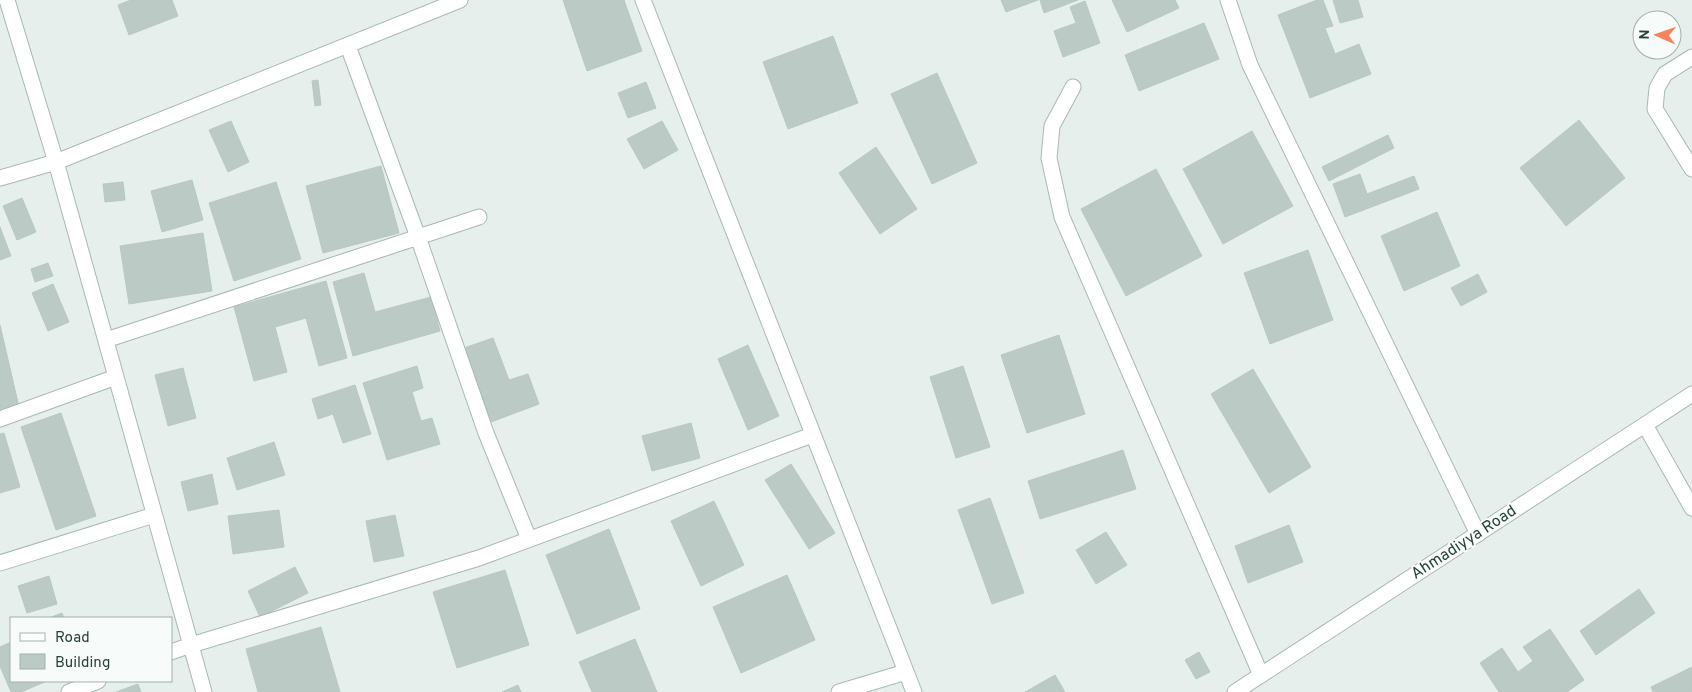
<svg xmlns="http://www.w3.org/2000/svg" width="1692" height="692" font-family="Overpass,sans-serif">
<rect width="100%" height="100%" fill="#e6efeb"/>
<path fill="#bbcac4" stroke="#b8c9c2" d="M131,0h41l6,16 -49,19 -11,-30z
M563,0h61l18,51 -55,20z
M1001,0h37l-32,12z
M1040,0h38l-34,13z
M1112,0h63l4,8 -52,24z
M1317,0h6l10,26 -8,2 10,26 24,-10 12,30 -61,24 -32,-83z
M1333,0h25l5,17 -23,6z
M1085,1l15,42 -37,14 -9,-26 22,-8 -6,-16z
M1204,23l15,36 -80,32 -14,-36z
M833,36l25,67 -70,26 -25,-67z
M937,73l40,90 -45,21 -41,-90z
M318,80l3,25 -6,1 -3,-25z
M646,82l10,26 -28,10 -10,-25z
M1579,120l46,58 -59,48 -46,-58z
M231,121l18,41 -21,10 -19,-42z
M662,121l16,29 -34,19 -17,-30z
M1252,131l41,75 -70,38 -40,-75z
M1388,135l6,13 -65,33 -7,-14z
M876,147l41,62 -37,25 -41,-61z
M381,166l18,67 -76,20 -17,-67z
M1156,169l46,87 -76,40 -45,-87z
M1360,174l7,20 47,-18 5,13 -74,28 -12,-33z
M192,180l11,40 -41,12 -11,-41z
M123,182l2,18 -20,2 -2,-18z
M276,182l25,77 -67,22 -25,-78z
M22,198l14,34 -19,8 -14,-34z
M1437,212l23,54 -56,25 -23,-55z
M0,227l11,29 -11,4z
M203,233l9,58 -83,13 -9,-58z
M1308,250l25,70 -63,24 -26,-71z
M48,263l5,13 -18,6 -4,-13z
M364,273l11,39 56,-15 9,34 -87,25 -20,-74z
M1478,274l9,18 -26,14 -10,-18z
M326,281l21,77 -28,8 -13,-48 -31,9 12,45 -33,9 -20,-74z
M53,284l16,38 -21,9 -16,-38z
M0,325l19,82 -19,5z
M1059,335l26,79 -58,19 -26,-78z
M493,338l16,42 19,-6 11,30 -48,18 -27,-74z
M748,345l31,71 -31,14 -30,-71z
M417,366l6,22 -11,4 9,29 11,-3 8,26 -53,16 -24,-77z
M963,366l27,81 -34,11 -26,-81z
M183,368l13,50 -28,8 -13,-51z
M1253,369l58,98 -42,26 -58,-99z
M355,385l16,49 -28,9 -10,-29 -15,5 -6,-20z
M61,413l35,103 -40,14 -35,-103z
M691,423l9,35 -48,13 -10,-35z
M4,433l16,54 -20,6v-59z
M274,442l11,33 -48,15 -10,-32z
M1123,450l13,39 -96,30 -12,-38z
M791,464l44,69 -26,16 -44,-69z
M212,474l6,30 -30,7 -7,-29z
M990,498l34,95 -32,11 -34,-94z
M714,501l30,64 -43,21 -30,-65z
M279,510l5,37 -51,7 -5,-38z
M395,515l9,41 -30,6 -8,-41z
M1289,525l14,37 -55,21 -13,-37z
M609,529l31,80 -63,25 -31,-79z
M1106,532l21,33 -31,19 -20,-34z
M295,567l13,26 -48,24 -12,-26z
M505,570l24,75 -72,23 -24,-76z
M787,575l28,65 -74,33 -28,-66z
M49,576l8,28 -30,9 -9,-27z
M1639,589l16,24 -59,42 -16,-24z
M62,613l2,5h-15z
M321,627l19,65h-82l-12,-43z
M1550,629l34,51 -17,12h-68l-19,-29 22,-15 16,24 15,-11 -10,-14z
M635,639l22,53h-65l-13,-30z
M11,642v39h36l-26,11h-10l-11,-26v-19z
M1199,652l11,20 -14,7 -11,-19z
M1692,667v25h-39l-2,-5z
M1055,675l10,17h-40z
M138,684l3,8h-25z
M518,685l3,7h-19z"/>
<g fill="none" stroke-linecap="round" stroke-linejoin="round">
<g stroke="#a8b8b2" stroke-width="17">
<path id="minor" d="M7,0l49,162 148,530
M643,0l271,692
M1228,0l22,65 228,469
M348,46l70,191 68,196 43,106
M1692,57l-27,17 -8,14 -2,21 37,60
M1073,87l-21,39 -3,32 13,59 199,458
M0,178l56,-16 404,-162
M106,340l373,-123
M0,419l116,-42
M1645,425l47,83
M0,563l154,-48
M171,652l20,-7 288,-87 333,-123
M69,692l29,-11
M839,692l67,-20"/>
</g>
<g stroke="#a8b8b2" stroke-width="17">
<path id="tertiary" d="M1235,692l457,-298"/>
</g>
<use href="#minor" stroke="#fff" stroke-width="15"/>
<use href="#tertiary" stroke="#fff" stroke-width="15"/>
</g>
<g text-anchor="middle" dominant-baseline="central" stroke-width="4" stroke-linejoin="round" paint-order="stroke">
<g font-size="16" fill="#24423a" stroke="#f7fbf9">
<text transform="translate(1464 543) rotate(-33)">Ahmadiyya Road</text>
</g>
</g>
<rect x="10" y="617" width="162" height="65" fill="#f7fbf9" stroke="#a3b1ad"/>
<rect x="20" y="633" width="25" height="8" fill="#ffffff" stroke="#a3b1ad"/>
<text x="55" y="642" font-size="15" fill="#24423a">Road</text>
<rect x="20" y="654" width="25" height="15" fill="#bbcac4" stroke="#a3b1ad"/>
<text x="55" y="667" font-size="15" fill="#24423a">Building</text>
<g transform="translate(1657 35) rotate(272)"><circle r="24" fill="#f7fbf9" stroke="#a3b1ad"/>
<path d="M0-4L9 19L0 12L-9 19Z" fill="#f4845f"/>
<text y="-8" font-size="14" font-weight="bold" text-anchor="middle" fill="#24423a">N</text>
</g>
</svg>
